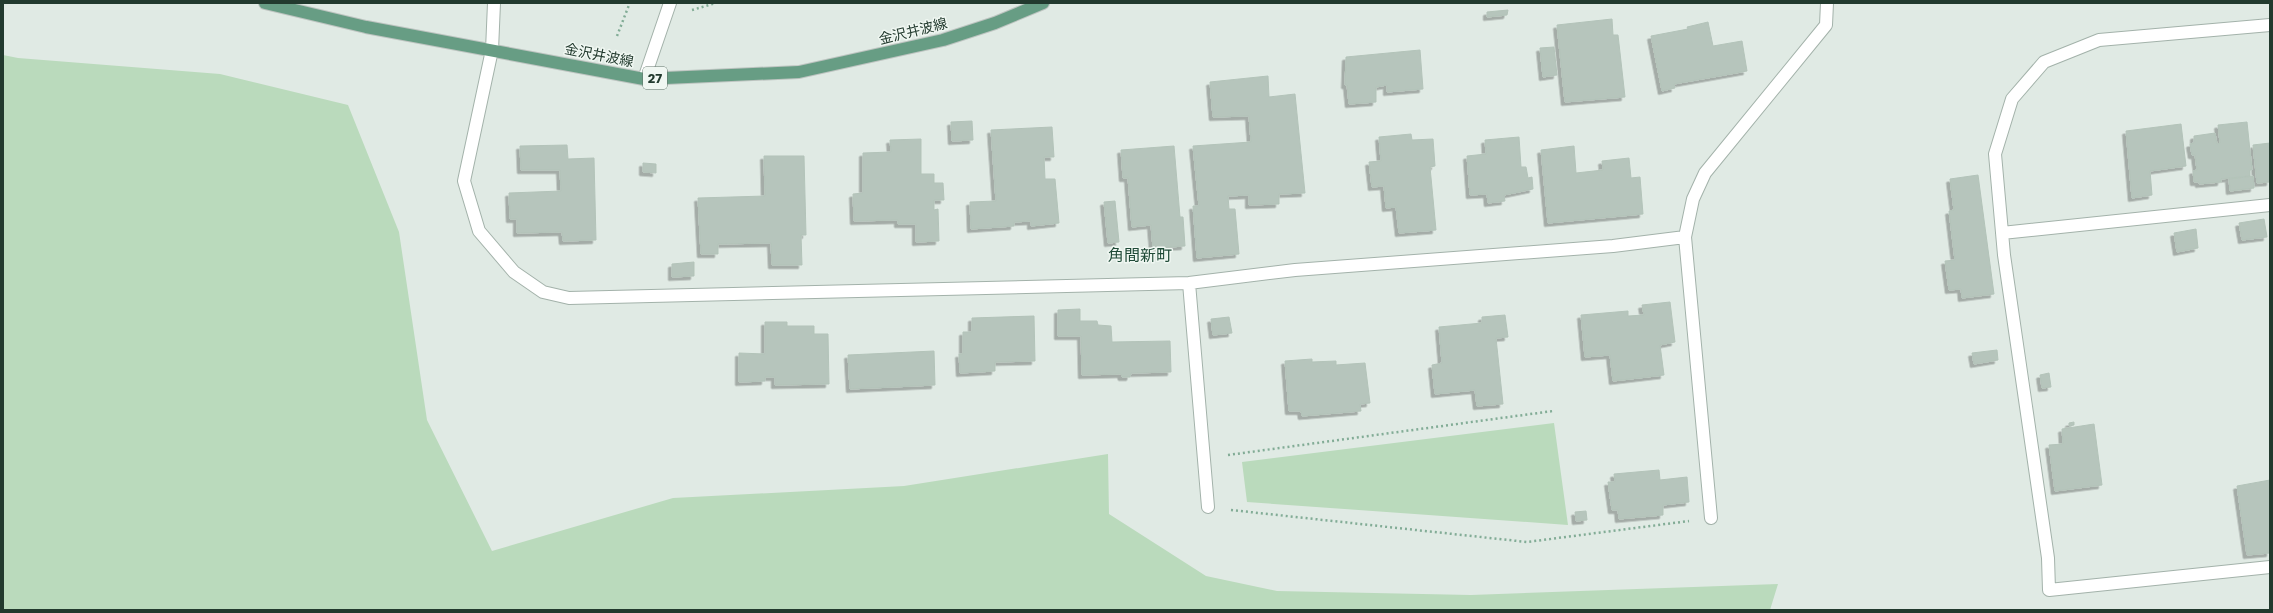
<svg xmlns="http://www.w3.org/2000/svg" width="2273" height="613" font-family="Poppins,'Noto Sans JP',sans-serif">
<defs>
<filter id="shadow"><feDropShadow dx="-3.5" dy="3.5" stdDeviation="0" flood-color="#0004"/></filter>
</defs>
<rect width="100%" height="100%" fill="#e0eae4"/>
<path fill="#badabc" d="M3,55l15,3 202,16 128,31 51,127 28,188 65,131 181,-53 231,-12 204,-32 1,60 97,62 71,15 194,4 307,-11 -8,26h-1767z
M1554,423l14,102 -321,-23 -5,-40z"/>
<path fill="#b6c5bc" stroke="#b3c3b9" filter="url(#shadow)" d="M1508,10l-1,5 -20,2v-5z
M1612,19l1,16h5l7,62 -60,5 -8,-77z
M1708,22l5,24 29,-5 5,30 -73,13 1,4 -13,3 -11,-55 37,-7 -1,-2z
M1554,47l3,28 -14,2 -3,-29z
M1420,50l3,39 -36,3v-7l-11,2v15l-27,2 -2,-19h-2l1,-28z
M1268,76l1,21 26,-3 10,99 -26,1v10l-30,1v-10l-21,1 1,13h6l4,45 -42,4 -4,-52h6l-6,-60 58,-4 -2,-26 -36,1 -3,-35z
M972,121l1,19 -21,1 -1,-19z
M2247,122l5,48h-2v6l-29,3v3l-22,2v-2h-5l-1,-11 4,-1 -2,-15h-3l-2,-11 4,-1v-7l21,-3 2,11 3,-1 -2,-18z
M2181,124l5,42 -36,5 2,24 -20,3 -6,-67z
M1052,127l2,30h-10l1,22h10l4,44 -28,3v-5l-17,1v4l-43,3 -1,-27 26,-1 -5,-71z
M1411,134l1,6 21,-1 2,27 -5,1 6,63 -37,3 -3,-26 -10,1 -2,-22 -12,1 -3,-25 12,-1 -2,-24z
M1519,137l2,30h5l2,11 4,-1 1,12 -29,6 1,6 -17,2 -1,-9 -17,1 -3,-39 19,-2 -1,-14z
M921,139v35h13v9h9l1,17h-10v10l4,-1 1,32 -23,1v-18h-18v-4l-44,1 -1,-27 10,-1v-40l28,-1 -1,-12z
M2270,143v39l-13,1 -4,-38z
M567,145l1,14 26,-1 2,82 -33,1 -1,-9 -45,1v-14h-7l-1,-26 52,-2 -1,-21h-39l-1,-24z
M1174,146l6,71h3l2,29 -32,2 -2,-23 -19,2 -4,-49h-5l-2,-28z
M1574,146l2,27 27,-3 -1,-9 27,-3 2,20 9,-1 3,37 -95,9 -7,-73z
M764,156h40l2,79h-5l1,30h-30l-1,-22 -53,1v10h-17l-3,-56 67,-2z
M643,163l13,1v9l-13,-1z
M1978,175l16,119 -32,4 -1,-9 -12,1 -4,-29 10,-1 -6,-49 5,-1 -4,-31z
M2253,176l1,12 -24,3 -1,-12z
M1115,201l4,41 -11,1 -4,-41z
M2264,219l3,18 -25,3 -3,-17z
M2196,229l2,19 -21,4 -3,-19z
M694,262v14l-22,1v-13z
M1670,302l5,40 -15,3 4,30 -51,6 -3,-26 -25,2 -4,-42 47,-4v5l16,-1 -2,-10z
M1080,309v12h17l1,4 13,1 1,16 58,-1 1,31 -40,1 -1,4h-8l-1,-3 -39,1 -1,-39h-23v-26z
M1505,315l3,22 -12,1 7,66 -26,2 -2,-16 -40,4 -3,-29 10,-2 -3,-36 43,-4v-6z
M1034,316l1,45 -40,1v9l-35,2 -1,-19h4v-22h9v-14z
M1229,317l3,16 -19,2 -2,-16z
M765,322h22v4h27v8h14l1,50 -54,1v-8h-10v4l-26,1v-29l26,1z
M1997,350l1,10 -24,4 -2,-11z
M934,351l1,34 -85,4 -2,-34z
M1312,359v3l24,-1v4l29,-2 5,40 -10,1 1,7 -59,5 -1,-5h-12l-4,-50z
M2049,373l2,14 -9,1 -2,-13z
M2074,422v3l-5,1v-3z
M2094,424l8,61 -47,6 -6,-46 14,-1 -1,-15z
M1659,470l1,10 27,-3 2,25 -26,3v10l-44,4 -1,-9h-6l-4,-28h7l-1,-8z
M2270,480v73l-23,2 -10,-69z
M1586,511l1,9 -11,1 -1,-9z"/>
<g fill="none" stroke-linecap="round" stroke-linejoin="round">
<g stroke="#a3b2aa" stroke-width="14">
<path id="service" d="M492,50l2,-47"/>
</g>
<g stroke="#a3b2aa" stroke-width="14">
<path id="minor" d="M2270,25l-171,15 -55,22 -32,37 -17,55 9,101 44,303 1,32 221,-23
M492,50l-28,131 15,50 35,41 29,20 26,6 620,-15 106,-13 318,-24 72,-9 8,-38 12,-26 121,-148 1,-22
M644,79l26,-76
M2002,233l268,-28
M1685,237l26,281
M1189,283l19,224"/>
</g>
<g stroke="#bdc4c0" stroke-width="14">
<path id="primary" d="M265,3l101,24 278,52 155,-7 144,-32 52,-17 48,-20"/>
</g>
<path stroke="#82ac96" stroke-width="2.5" stroke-dasharray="2 3" stroke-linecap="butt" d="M692,10l24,-7
M617,36l12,-31 -1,-2
M1228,455l325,-44
M1231,510l296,32 162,-21"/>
<use href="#service" stroke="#fff" stroke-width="12"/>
<use href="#minor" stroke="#fff" stroke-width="12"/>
<use href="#primary" stroke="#679d84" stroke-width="12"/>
</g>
<g text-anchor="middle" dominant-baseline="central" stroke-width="3" stroke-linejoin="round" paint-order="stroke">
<rect fill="#f0f7f2" stroke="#607369" stroke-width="1" x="643" y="67" width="24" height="22" rx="3"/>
<g font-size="13" font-weight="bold" fill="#223a2e">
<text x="655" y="78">27</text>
</g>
<g font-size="14" fill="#223a2e" stroke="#f0f7f2">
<text transform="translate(913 31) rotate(-14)">金沢井波線</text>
<text transform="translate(599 55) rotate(11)">金沢井波線</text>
</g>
<g font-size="16" fill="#1f4a37" stroke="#f0f7f2">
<text x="1140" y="255">角間新町</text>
</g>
</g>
<rect width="2273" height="613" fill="none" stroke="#223a2e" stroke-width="8"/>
</svg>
